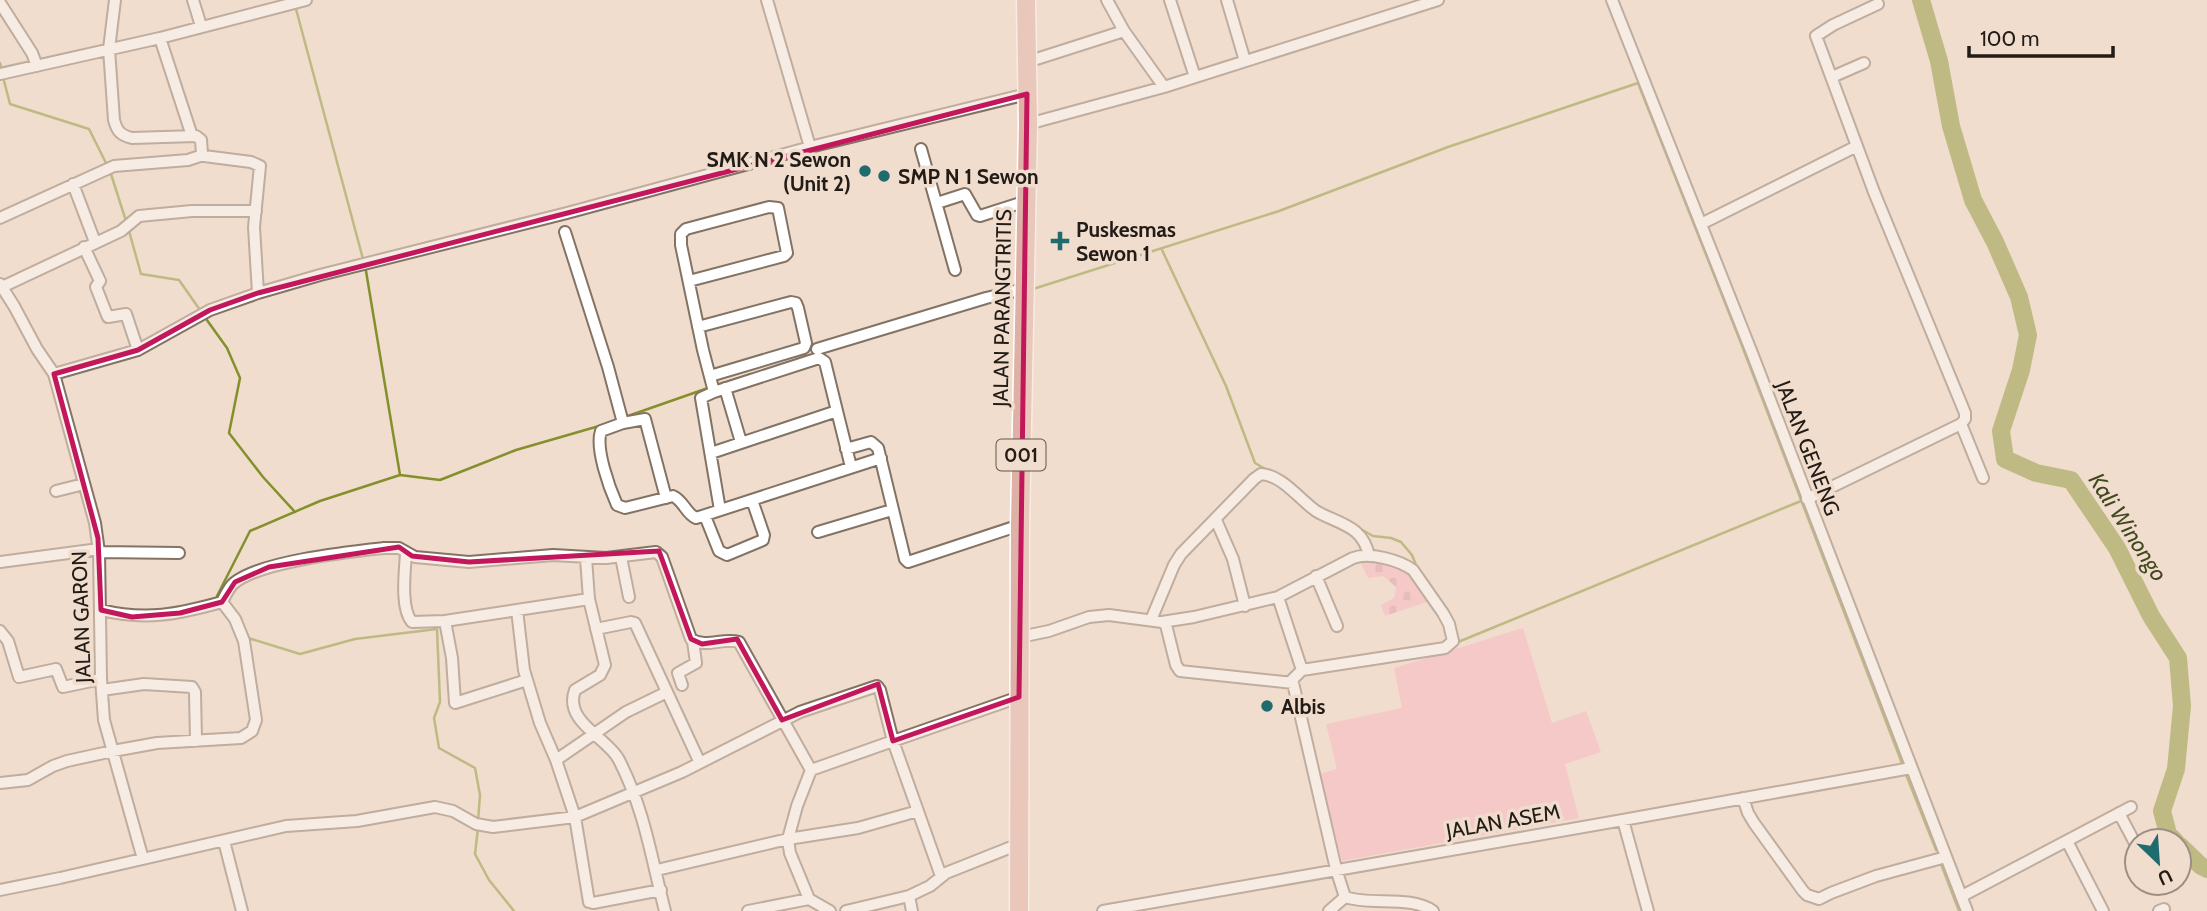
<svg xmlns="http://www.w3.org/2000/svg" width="2207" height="911" font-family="Cabin,sans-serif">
<defs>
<pattern id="cemetery-stones" width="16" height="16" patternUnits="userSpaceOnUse" patternTransform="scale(1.75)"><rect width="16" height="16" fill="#fbb1be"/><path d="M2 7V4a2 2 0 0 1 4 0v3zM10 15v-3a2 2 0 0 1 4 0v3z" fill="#d798a3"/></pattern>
</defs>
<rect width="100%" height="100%" fill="#f0ddce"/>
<path fill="url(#cemetery-stones)" d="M1365,560l30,5 11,8 24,28 -45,15 -4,-11 13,-7 2,-11 -13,-11 -15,2 -7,-14z"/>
<path fill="#fbb1be" d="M1523,628l29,95 34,-12 15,41 -36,12 14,54 -237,43 -23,-87 18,-5 -11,-45 76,-16 -8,-40z"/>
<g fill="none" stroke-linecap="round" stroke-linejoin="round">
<path stroke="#83902b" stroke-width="2.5" d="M296,9l67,250
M0,63l2,7
M3,77l7,27 79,25 18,36
M110,171l16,50
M129,231l12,43 38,6 21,30
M1162,250l64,136 29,77 14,8
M365,265l35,210
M1033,289l246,-78 169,-64 190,-64 101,255 164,428
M204,316l23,32 13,30 -11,55 34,44 32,35
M714,386l37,-12
M625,417l83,-29
M1357,527l16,9 18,2 10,4 11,13 6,15
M218,599l-1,-3 33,-65 70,-30 80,-26 40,5 76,-30 90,-26
M245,637l55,17 55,-15 82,-10 3,73 -6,16 5,30 36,20 5,27 -2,26
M1458,642l343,-141
M1905,772l31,78
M478,828l-3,26 14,26 25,31
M1941,864l18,47"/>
<path stroke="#83902b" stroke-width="18" d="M1921,0l18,61 12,65 22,74 22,42 24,55 9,38 -7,35 -20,61 4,28 31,14 35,7 46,68 34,68 27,42 4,48 -6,63 -14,42 6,23 7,7
M2179,845l22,21 6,3"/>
<g stroke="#837365" stroke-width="14">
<path id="street" d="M115,0l-6,49 5,71c3,11 6,15 18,18l64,-2 5,4 1,14 2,2 47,6 9,4 -6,61 4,66
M193,0l8,26
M767,0l43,147
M1107,0l17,31 40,56
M1170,0l25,77
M1227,0l18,61
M1612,0l140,353 215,558
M0,3l32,50 5,13
M160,38l32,98
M1027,62l97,-31
M0,74l160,-36 146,-38
M1832,77l32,-14
M1028,124l136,-37 274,-87
M921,149l34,121
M73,184l22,58
M937,203l28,-9 12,21 3,1 47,-15
M0,218l114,-52 74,-6 15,-5
M1701,224l156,-78
M565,232l43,135 15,56
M84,247l16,34 -4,6 11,28 1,2 18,-3 12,36
M689,281l95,-25 3,-3 -9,-45 -9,-1 -83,22 -5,5v11l22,105 11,42
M0,284l14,22 23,43 17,25 41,149 4,29 2,127 3,41 39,139
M2,287l119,-56 18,-15 53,-5h64
M698,327l93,-25 5,1 2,5 8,35 -2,5 -94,28
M817,349l169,-51 38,-9
M54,374l84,-24 72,-40 48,-17 62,-18 247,-62 251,-68 209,-51
M725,388l16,54
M1961,424l22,54
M846,449l25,-7 7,6 27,111 3,3 112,-37
M711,453l126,-42 14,56
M56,491l28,-7
M666,498l-21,-79 -22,4 -22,8c-6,17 8,56 16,74l8,3 48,-12c11,5 13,18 23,22l185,-60
M1807,499l154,-75 4,-5v-6l-91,-221 -58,-156 17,-11 45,-21
M720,510l-19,-112 13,-6 105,-34 6,4 12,49
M705,516l14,35 8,4 36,-15 1,-5 -12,-35
M1216,520l17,39 12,47
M818,532l74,-22
M99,552l80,1
M406,553c-1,18 -6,55 6,69l33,-1 144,-22
M621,557l8,40
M586,558l3,41 16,66 -5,10 -25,15c-12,32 33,48 44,70 26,51 32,97 46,151
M0,562l99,-13
M1316,576l21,50
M1278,597l24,73
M101,610c45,11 78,4 121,-8 4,-7 6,-14 12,-19 27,-22 114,-31 150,-35h15l16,9 54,5 84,-7 53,3 50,-6 6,5 29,82c15,10 32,-2 48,3l72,128
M517,610l7,60 16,53 16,37 19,57 14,85 4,1 68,-13
M1151,620l23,-55 7,-11 73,-75 7,-5c21,1 38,25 55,37 13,8 28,11 40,21 8,7 11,14 13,24
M445,621l7,37 3,45 72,-23
M1162,622l32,-5 84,-20 75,-39c17,-6 46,2 60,12l30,43 6,11 4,17 -8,7 -143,22 -12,12
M596,629l35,-7 4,1 65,140
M0,631l8,10 11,36 37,-8 7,18 38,-8
M1020,637l29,-6 40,-14 20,-2 53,7 4,3 10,40 4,6 113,12 43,186 9,28
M682,685l-4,-12 18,-10 -3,-22
M102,690l42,-6 48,3 3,5 1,49
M556,760l70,-48 39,-19
M0,783l28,-3 25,-14 14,-5 46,-10 44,-8 84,-5 11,-7 4,-11 -12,-79 -9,-22 -13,-17
M1743,798l5,15 6,10 49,68 4,4 12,4 12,-6 45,-17 70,-19
M2119,813l18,34
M1623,820l25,91
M224,841l18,70
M2067,841l36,70
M657,870l131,-31 70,-11 60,-17
M941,876l-48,-135 126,-44
M0,890l60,-12 226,-52 71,-5 78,-14 18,4 23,13 17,3 82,-10 107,-45 118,-60 77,-26 3,4 13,51 -82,29 -14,36 -9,33 2,14 19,46 21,12
M909,896l3,15
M1962,896l169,-89
M1345,897c26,9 65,-2 88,14
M748,911l61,-12
M846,911l63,-15 21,-10 16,-13 73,-29
M1103,911l520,-91 288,-52
M1329,911l16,-14
M2159,911l5,-2"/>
</g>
<g stroke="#fff" stroke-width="21">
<path id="primary" d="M1019,911l1,-386 8,-401 -2,-124"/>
</g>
<use href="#street" stroke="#fff" stroke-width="10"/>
<use href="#primary" stroke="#dfb0a5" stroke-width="18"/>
</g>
<path d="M0 0H2207V911H0ZM1027,94l-8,603 -126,44 -15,-57 -96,36 -45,-81 -35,5 -11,-5 -32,-88 -190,11 -57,-6 -13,-9 -130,20 -34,15 -13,20 -42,11 -48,4 -31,-7 -3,-72 -44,-164 84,-24 72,-40 48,-17z" fill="#f0ddce" fill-opacity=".55" fill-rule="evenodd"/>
<path fill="none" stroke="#c2185b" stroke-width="5" stroke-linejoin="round" d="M1027,94l-8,603 -126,44 -15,-57 -96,36 -45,-81 -35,5 -11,-5 -32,-88 -190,11 -57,-6 -13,-9 -130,20 -34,15 -13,20 -42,11 -48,4 -31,-7 -3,-72 -44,-164 84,-24 72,-40 48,-17z"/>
<g fill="#1f6b6e" stroke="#f0ddce" stroke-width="2.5">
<circle cx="865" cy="171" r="7"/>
<circle cx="884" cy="176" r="7"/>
<path d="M1056.5 230.5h7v7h7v7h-7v7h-7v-7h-7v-7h7z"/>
<circle cx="1267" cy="706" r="7"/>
</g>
<g text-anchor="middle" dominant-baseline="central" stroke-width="7" stroke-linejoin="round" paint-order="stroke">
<rect fill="#f0ddce" stroke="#60554d" stroke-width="2" x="996.5" y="439.5" width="49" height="31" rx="5"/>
<g font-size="19" font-weight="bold" fill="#221b16">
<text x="1021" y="455">001</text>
</g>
<g font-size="21" font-weight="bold" fill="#221b16" stroke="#f0ddce" text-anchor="start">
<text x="851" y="159" text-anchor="end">SMK N 2 Sewon<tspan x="851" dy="24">(Unit 2)</tspan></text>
<text x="898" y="176">SMP N 1 Sewon</text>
<text x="1076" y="229">Puskesmas<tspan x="1076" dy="24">Sewon 1</tspan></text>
<text x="1281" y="706">Albis</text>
</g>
<g font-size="21" fill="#221b16" stroke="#f0ddce">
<text transform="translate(1002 308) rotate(-89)">JALAN PARANGTRITIS</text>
<text transform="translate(1808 448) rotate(69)">JALAN GENENG</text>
<text transform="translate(81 617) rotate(-92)">JALAN GARON</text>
<text transform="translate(1503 821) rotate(-10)">JALAN ASEM</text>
</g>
<g font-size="23" font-style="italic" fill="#41471e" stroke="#f0ddce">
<text transform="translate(2128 527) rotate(57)">Kali Winongo</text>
</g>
</g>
<g transform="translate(2158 862) rotate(155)"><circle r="33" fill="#f0ddce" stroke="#9e8f84" stroke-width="2"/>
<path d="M0-5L12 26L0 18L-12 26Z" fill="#1f6b6e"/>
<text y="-10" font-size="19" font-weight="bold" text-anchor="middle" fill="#221b16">U</text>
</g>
<path d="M1969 46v10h144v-10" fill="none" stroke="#221b16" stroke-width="3.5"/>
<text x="1980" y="46" font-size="21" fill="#221b16" stroke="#f0ddce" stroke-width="5" paint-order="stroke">100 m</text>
</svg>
